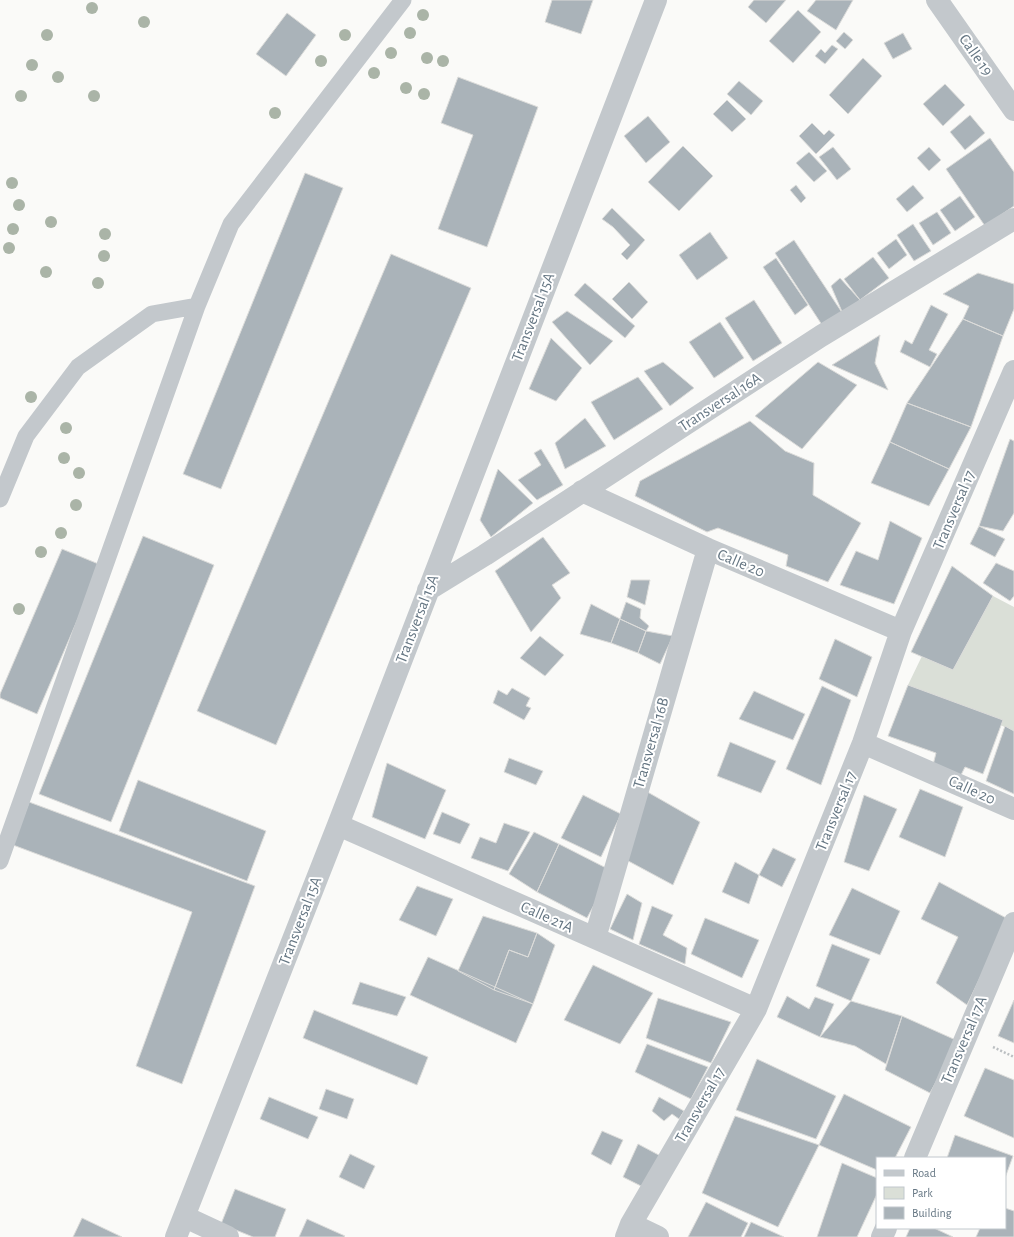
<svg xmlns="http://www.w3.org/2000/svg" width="1014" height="1237" font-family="'Alegreya Sans',sans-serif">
<rect width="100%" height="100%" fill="#fafaf8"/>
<path fill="#dadfd7" d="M993,596l21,11v124l-106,-46 14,-29 31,14z"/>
<path fill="#aab3b9" stroke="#dcdcda" d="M552,0h41l-12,34 -36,-12z
M754,0h32l-20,23 -18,-16z
M816,0h37l-17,30 -29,-19z
M798,10l23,22 -28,31 -24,-22z
M287,13l29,22 -30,41 -30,-22z
M844,32l9,8 -8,9 -9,-8z
M903,33l9,16 -19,10 -9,-16z
M832,45l6,4 -13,15 -10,-8 6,-7 4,4z
M863,58l19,18 -34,38 -19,-19z
M458,77l80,30 -51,140 -49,-18 35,-94 -32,-12z
M739,81l24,20 -12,14 -24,-21z
M945,84l20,21 -22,21 -20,-22z
M727,100l19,19 -14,13 -19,-18z
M970,115l15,18 -20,17 -15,-18z
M648,116l22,26 -24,21 -22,-27z
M812,123l12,12 5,-5 6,5 -19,19 -17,-18z
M990,138l24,34v34l-29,20 -39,-57z
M683,146l30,30 -34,35 -31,-29z
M833,147l18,22 -14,11 -18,-23z
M929,147l12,13 -12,11 -12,-13z
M809,152l18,19 -13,11 -18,-19z
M305,173l38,15 -122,301 -38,-15z
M796,185l10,13 -5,5 -11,-13z
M913,185l11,13 -17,14 -11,-13z
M960,196l15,21 -20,14 -15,-21z
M612,208l33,32 -18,20 -6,-6 9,-9 -17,-18 -11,-8z
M937,212l14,21 -18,12 -14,-22z
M913,224l18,27 -17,10 -17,-26z
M710,232l18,26 -31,22 -18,-25z
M896,239l11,16 -18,14 -12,-16z
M794,240l49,74 -19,14 -49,-75z
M391,254l80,34 -195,457 -79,-34z
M873,257l16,21 -29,22 -16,-21z
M776,258l32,47 -13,10 -32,-48z
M978,273l36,11v25l-11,27 -40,-17 6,-13 -26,-12z
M840,278l20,22 -17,14 -12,-28z
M629,282l19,20 -16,17 -20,-20z
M585,283l50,43 -10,12 -51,-43z
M754,300l28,43 -29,18 -28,-43z
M931,305l17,9 -19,36 8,4 -7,13 -30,-15 5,-12 7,4z
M567,311l46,30 -23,24 -38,-43z
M963,319l40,17 -32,91 -64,-24z
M720,322l24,36 -30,20 -25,-36z
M880,335l-5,28 13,27 -56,-25z
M551,338l31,30 -26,33 -27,-12z
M663,362l31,26 -24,18 -26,-35z
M818,362l39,23 -55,64 -47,-33z
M638,377l25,32 -49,31 -23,-38z
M907,403l64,24 -22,42 -59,-27z
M585,418l21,28 -41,23 -10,-26z
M750,421l35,30 29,12 -1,32 48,28 -33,59 -42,-16 2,-11 -70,-27 -11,4 -72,-36 5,-15z
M1010,439l4,2v72l-11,18 -24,-5z
M890,442l59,27 -20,37 -58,-23z
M541,449l22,36 -26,15 -19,-20 23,-15 -7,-12z
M498,469l35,34 -42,34 -11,-17z
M890,521l32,17 -28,66 -54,-19 16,-34 22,9z
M979,526l26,13 -10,18 -25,-13z
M143,536l71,29 -103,257 -72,-28z
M543,537l27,36 -18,12 9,13 -30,34 -36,-61z
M62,549l39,16 -64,149 -37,-16v-4z
M996,563l18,8v25l-4,5 -27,-18z
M952,566l41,30 -40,74 -42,-18z
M631,580h19l-5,25 -18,-8z
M626,602l15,7 -1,9 9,8 -3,5 -26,-12z
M591,604l29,15 -9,24 -31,-9z
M620,619l26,12 -8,22 -27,-10z
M646,631l27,5 -13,28 -22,-11z
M540,636l24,19 -19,21 -25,-18z
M835,639l37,18 -15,40 -38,-18z
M908,685l95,35 -20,54 -18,-7 -6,12 -26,-14 3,-12 -48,-17z
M822,686l29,14 -30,85 -35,-16z
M512,688l18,10 -4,8 5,2 -7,12 -31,-17 5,-13 9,5z
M754,691l51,23 -12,26 -54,-21z
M1005,726l9,5v63l-28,-13z
M730,742l46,19 -15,32 -44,-17z
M509,758l34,13 -7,14 -32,-13z
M387,763l59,27 -21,49 -53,-22z
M138,780l128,51 -19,50 -128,-50z
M920,789l43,18 -18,50 -46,-20z
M644,790l56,32 -27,63 -54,-29z
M583,795l38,19 -20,43 -40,-19z
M864,795l33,14 -28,62 -25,-9z
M29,802l226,84 -73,198 -46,-18 56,-154 -179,-67z
M442,812l28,12 -10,20 -27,-10z
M504,823l26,9 -22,39 -37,-13 9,-21 16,6z
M534,832l25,12 -22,48 -28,-18z
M559,844l53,27 -25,47 -50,-26z
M773,848l23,11 -14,28 -23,-12z
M735,862l24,13 -10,29 -27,-12z
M939,882l69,37 -41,86 -31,-22 22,-46 -37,-18z
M417,886l36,13 -17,37 -37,-16z
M852,888l48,23 -20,44 -51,-20z
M627,894l15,9 -9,37 -23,-11z
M652,906l21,9 -10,20 24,13 -2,16 -46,-20z
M483,916l54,17 -9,24 -19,-7 -15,40 -36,-19z
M705,918l54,22 -17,38 -51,-24z
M537,933l18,12 -22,59 -39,-14 15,-40 19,7z
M832,944l38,15 -19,42 -35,-15z
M428,957l105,47 -17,39 -106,-48z
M593,965l60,28 -33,51 -56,-24z
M360,982l46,15 -9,19 -45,-12z
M787,996l22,13 6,-12 19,7 -14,33 -43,-20z
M658,998l73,24 -20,41 -65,-25z
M1014,1000v43l-16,-7z
M851,1001l51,15 -16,48 -31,-18 -35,-9z
M314,1010l114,47 -11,28 -114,-47z
M902,1016l56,25 -28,52 -45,-23z
M647,1044l61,23 -17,32 -56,-27z
M757,1059l79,37 -20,43 -80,-29z
M985,1068l29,12v58l-50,-22z
M326,1089l28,10 -7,20 -28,-10z
M844,1094l67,33 -16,31h-18v12l-58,-25z
M269,1097l49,20 -10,22 -48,-20z
M659,1097l25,14 -5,8 -7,-5 -8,7 -12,-10z
M735,1116l84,29 -41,82 -76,-34z
M602,1131l21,9 -12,25 -20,-11z
M955,1135l58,21 -8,22v-20h-58z
M638,1144l32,17 -15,32 -32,-16z
M350,1154l25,12 -11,23 -25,-12z
M842,1163l35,15v16l-20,43h-40z
M235,1189l51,20 -11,28h-22l-32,-13z
M706,1202l42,21 -7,14h-53z
M1005,1208l9,3v26h-38l4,-9h25z
M82,1218l40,19h-49z
M307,1219l38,17 -1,1h-45z
M751,1222l33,15h-40z
M910,1228h24l19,9h-47z"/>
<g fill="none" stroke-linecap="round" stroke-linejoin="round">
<path stroke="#bbbfc2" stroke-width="2.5" stroke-dasharray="2 2" stroke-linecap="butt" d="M993,1047l21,10"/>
<path stroke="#c3c8cc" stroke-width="17" d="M0,499l26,-63 52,-69 74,-53 45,-8
M0,861l197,-555 34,-82 172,-224"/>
<path stroke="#c3c8cc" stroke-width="22" d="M937,0l77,110
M582,491l126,58 193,82
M428,590l57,-35 336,-219 193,-117
M863,743l151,66
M338,825l418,184
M595,938l113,-389
M915,1158l99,-235
M185,1217l43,20
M631,1224l27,13
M176,1237l162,-412 318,-825
M626,1237l5,-13 125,-215 107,-266 38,-112 113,-260
M882,1237l4,-9"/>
</g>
<g fill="#aab4a7">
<circle cx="92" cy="8" r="6"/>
<circle cx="423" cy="15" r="6"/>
<circle cx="144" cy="22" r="6"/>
<circle cx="410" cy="33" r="6"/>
<circle cx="47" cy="35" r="6"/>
<circle cx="345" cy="35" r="6"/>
<circle cx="391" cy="53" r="6"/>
<circle cx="427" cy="58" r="6"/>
<circle cx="321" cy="61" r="6"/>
<circle cx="443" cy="61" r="6"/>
<circle cx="32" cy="65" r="6"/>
<circle cx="374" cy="73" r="6"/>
<circle cx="58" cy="77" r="6"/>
<circle cx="406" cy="88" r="6"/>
<circle cx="424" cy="94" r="6"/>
<circle cx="21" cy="96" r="6"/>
<circle cx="94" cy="96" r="6"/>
<circle cx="275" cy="113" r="6"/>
<circle cx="12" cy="183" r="6"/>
<circle cx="19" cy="205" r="6"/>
<circle cx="51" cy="222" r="6"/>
<circle cx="13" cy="229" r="6"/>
<circle cx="105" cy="234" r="6"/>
<circle cx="9" cy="248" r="6"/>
<circle cx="104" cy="256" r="6"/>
<circle cx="46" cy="272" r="6"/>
<circle cx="98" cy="283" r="6"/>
<circle cx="31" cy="397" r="6"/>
<circle cx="66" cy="428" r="6"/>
<circle cx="64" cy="458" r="6"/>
<circle cx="79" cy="473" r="6"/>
<circle cx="76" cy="505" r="6"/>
<circle cx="61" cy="533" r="6"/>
<circle cx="41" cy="552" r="6"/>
<circle cx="19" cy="609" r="6"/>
</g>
<g text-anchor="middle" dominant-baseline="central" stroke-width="4" stroke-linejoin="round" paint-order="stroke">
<g font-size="16" fill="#657683" stroke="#fff">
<text transform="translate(976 55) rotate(55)">Calle 19</text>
<text transform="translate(533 317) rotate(-69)">Transversal 15A</text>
<text transform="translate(720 402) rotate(-33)">Transversal 16A</text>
<text transform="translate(954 510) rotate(-67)">Transversal 17</text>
<text transform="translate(741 563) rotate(23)">Calle 20</text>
<text transform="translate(417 619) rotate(-69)">Transversal 15A</text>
<text transform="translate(651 743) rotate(-74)">Transversal 16B</text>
<text transform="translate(972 790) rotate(24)">Calle 20</text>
<text transform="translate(836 811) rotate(-68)">Transversal 17</text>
<text transform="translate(547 917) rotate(24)">Calle 21A</text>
<text transform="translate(300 921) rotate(-69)">Transversal 15A</text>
<text transform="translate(964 1040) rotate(-67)">Transversal 17A</text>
<text transform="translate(700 1105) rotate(-60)">Transversal 17</text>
</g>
</g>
<rect x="876" y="1157" width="130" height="72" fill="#ffffff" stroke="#c1c8cd"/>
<rect x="884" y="1170" width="20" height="6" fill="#c3c8cc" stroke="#c1c8cd"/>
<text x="912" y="1177" font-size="12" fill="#657683">Road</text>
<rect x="884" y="1187" width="20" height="12" fill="#dadfd7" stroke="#c1c8cd"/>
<text x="912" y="1197" font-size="12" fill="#657683">Park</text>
<rect x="884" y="1207" width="20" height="12" fill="#aab3b9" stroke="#c1c8cd"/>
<text x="912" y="1217" font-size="12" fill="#657683">Building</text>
</svg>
